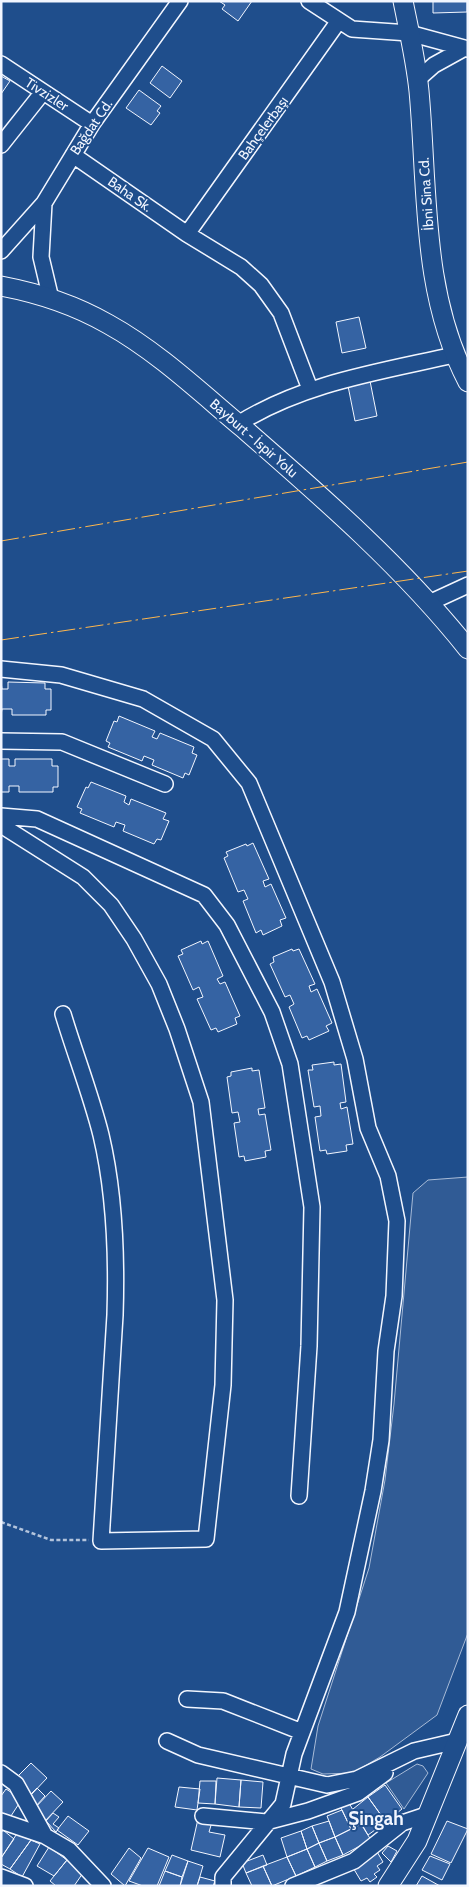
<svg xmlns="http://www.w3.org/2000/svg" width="469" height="1887" font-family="Cabin,sans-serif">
<rect width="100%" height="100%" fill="#1f4e8c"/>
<path fill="#305b95" stroke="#a8bbd7" d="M468,1177v456l-31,82 -57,42 -27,16 -30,1 -12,-5 7,-43 51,-158 16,-88 9,-76 19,-211 15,-13z
M417,1764l6,2 5,7 -24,36 -18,-26z"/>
<path fill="#3563a3" stroke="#f2f6ff" d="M219,1h33l-14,20 -16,-12 3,-4z
M433,1h34v11l-34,1z
M162,66l20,15 -12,17 -20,-15z
M1,76l9,5 -9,13z
M139,90l22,16 -4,5 3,2 -9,12 -25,-17z
M359,317l7,31 -24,5 -6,-31z
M370,381l7,35 -22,5 -7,-35z
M1,682l1,7h6v-7l37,1v6h6v21h-5v5h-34v-6h-10l-1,6z
M119,716l36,15 -3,6 5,2 3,-6 34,14 -2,6 5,2 -8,20 -4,-2 -2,5 -31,-13 2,-5 -10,-4 -2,5 -34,-14 2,-4 -4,-2 8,-20 3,1z
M1,759h8v7h6v-7h37v7h6v21h-5v5h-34v-6h-10v6h-8z
M91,782l35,14 -2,6 5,3 2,-6 35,14 -3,6 6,2 -8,19 -4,-1 -3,5 -31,-13 2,-6 -9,-3 -2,5 -34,-14 2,-4 -5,-2 9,-20 2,1z
M253,843l16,36 -6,2 2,6 6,-3 15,34 -6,2 2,6 -19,9 -2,-5 -5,3 -13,-32 5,-2 -4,-9 -6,2 -14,-34 4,-2 -2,-4 20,-8 1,2z
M201,941l1,3 6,-3 15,35 -6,3 3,5 5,-2 15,34 -5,2 2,6 -19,8 -2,-4 -5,2 -14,-31 6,-2 -4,-10 -6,3 -15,-34 5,-2 -2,-4z
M292,949l1,2 6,-2 16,35 -6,2 2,6 6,-3 15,34 -6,3 3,5 -20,9 -2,-4 -5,2 -13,-31 5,-3 -4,-9 -5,2 -15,-33 4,-2 -1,-5z
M334,1062v3l7,-1 5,38 -6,1 1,6 6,-2 6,37 -7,1 1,6 -20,3 -1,-4 -6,1 -5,-34 6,-1 -1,-10 -6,1 -6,-37h5l-1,-5z
M252,1068v3l7,-1 6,38 -7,1 1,6 6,-1 6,36 -6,1 1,6 -21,4 -1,-5 -5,1 -5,-34 6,-1 -2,-10 -6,1 -5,-36 4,-1v-4z
M31,1763l16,15 -16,17 -16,-16z
M217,1778l24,2 -2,27 -24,-3z
M241,1780l22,2 -2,26 -22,-1z
M200,1781h16l-1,23 -17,-1z
M385,1785l17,24 -16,13 -18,-25z
M179,1787l21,2 -3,21 -22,-3z
M37,1788l8,8 -9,10 -8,-9z
M6,1789l16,10 -13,20 -8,-4v-19z
M51,1791l12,11 -18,19 -12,-11z
M368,1797l18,25 -18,13 -15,-26z
M349,1803l12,21 -10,5 -11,-23z
M342,1810l9,19 -16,8 -8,-21z
M53,1813l6,4 -6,7 6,4 -3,4 -10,-11z
M68,1816l21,15 -11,14 -21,-15z
M198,1819l14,3 -3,10 16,3 -5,22 -29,-7z
M329,1821l6,16 -16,6 -7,-17z
M447,1821l21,8 -17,34 -20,-9z
M361,1824l10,16 -28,15 -8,-18z
M312,1826l7,17 -12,6 -6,-18z
M3,1830l11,9 -13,19v-25z
M301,1831l6,18 -20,8 -6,-19z
M18,1832l13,8 -21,29 -9,-5v-6z
M335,1837l8,18 -16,6 -8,-18z
M31,1840l9,4 -18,33 -12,-8z
M319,1843l8,18 -12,6 -8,-18z
M388,1846l9,5 -6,11 -9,-9z
M49,1847l18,13 -13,16 -17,-10z
M129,1848l12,10 -16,28 -14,-12z
M148,1848l21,9 -12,29h-14l-14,-5z
M307,1849l8,18 -19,9 -9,-19z
M376,1850l7,12 -6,4 3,4 -6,4 3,3 -7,5 -3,-4 -6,3 -9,-15z
M172,1855l16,6 -6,16 -17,-6z
M263,1855l4,10 -21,8 -4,-10z
M430,1856l20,8 -8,16 -20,-10z
M287,1857l9,19 -24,10 -9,-20z
M67,1860l16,13 -9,13h-18l-6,-5z
M188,1861l15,5 -6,20h-17z
M263,1866l9,20h-20l-6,-13z
M165,1871l17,6 -2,9h-21z
M422,1876l18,10h-24z
M200,1877l15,4 -2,5h-16z"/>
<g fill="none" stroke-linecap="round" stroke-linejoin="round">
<g stroke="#f2f6ff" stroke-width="18">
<path id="minor" d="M309,1l43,28 57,4 59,16
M1,64l91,60
M417,80l17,-15 29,-16
M1,145l42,-53
M73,155l114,79 54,33 20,18 20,28 29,76
M44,203l-3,54 10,42
M187,234l151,-212
M1,251l43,-48 48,-79 88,-123
M238,424c65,-41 141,-52 216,-69
M429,603l39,-18
M1,669l60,6 82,24 70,40 36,44 83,199 23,77 13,69 20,48 9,45 -3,75 -8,55 -5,89 -8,51 -26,121 -53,142 -11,50 -60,73v9
M1,741l61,1 103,42
M1,816l36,3 167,76 23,30 45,87 18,52 22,143 -3,139 -10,150
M1,825l82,52 28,28 23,34 25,45 18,45 24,73 24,198 -2,85 -17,154 -105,2 14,-226c2,-60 0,-121 -14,-180 -10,-40 -26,-81 -38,-121
M187,1699l36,2 79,31
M167,1741l31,14 129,30 30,-6 57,-28 43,-10
M1,1773l15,11 29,52
M203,1816l63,6 42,-11 50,-18 27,-20
M1,1821l44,15 24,14 34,36
M1,1877l24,9
M293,1886l61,-25 48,-38 24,-8"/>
</g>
<g stroke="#f2f6ff" stroke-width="21">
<path id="major" d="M403,1c6,30 13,60 16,90 9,98 2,202 49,291
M1,286c37,7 74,19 107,38 49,27 92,68 135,104 78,68 160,139 225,221
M388,1886l29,-45 51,-126"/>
</g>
<path stroke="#b3c4dc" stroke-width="2.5" stroke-dasharray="4 2.5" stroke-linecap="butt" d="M1,1522l50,18h38"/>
<use href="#minor" stroke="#1f4e8c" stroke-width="15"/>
<use href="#major" stroke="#1f4e8c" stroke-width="19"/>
<path stroke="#ffb74d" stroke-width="1" stroke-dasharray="18 4 2.5 4" stroke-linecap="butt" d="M1,541l467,-79
M1,640l467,-69"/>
</g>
<g text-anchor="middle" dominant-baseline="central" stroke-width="4" stroke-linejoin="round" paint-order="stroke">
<g font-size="14" fill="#f2f6ff" stroke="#1f4e8c">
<text transform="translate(47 94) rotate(33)">Tivzizler</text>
<text transform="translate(91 127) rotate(-56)">Bağdat Cd.</text>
<text transform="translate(263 128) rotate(-54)">Bahçelerbaşı</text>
<text transform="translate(130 194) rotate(35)">Baha Sk.</text>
<text transform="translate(426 194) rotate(-94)">İbni Sina Cd.</text>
<text transform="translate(254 438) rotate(41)">Bayburt - İspir Yolu</text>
</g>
<g font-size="19" font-weight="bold" fill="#f2f6ff" stroke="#1f4e8c">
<text x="376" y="1818">Şingah</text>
</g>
</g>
<rect width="469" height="1887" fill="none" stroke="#f2f6ff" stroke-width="5"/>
</svg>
